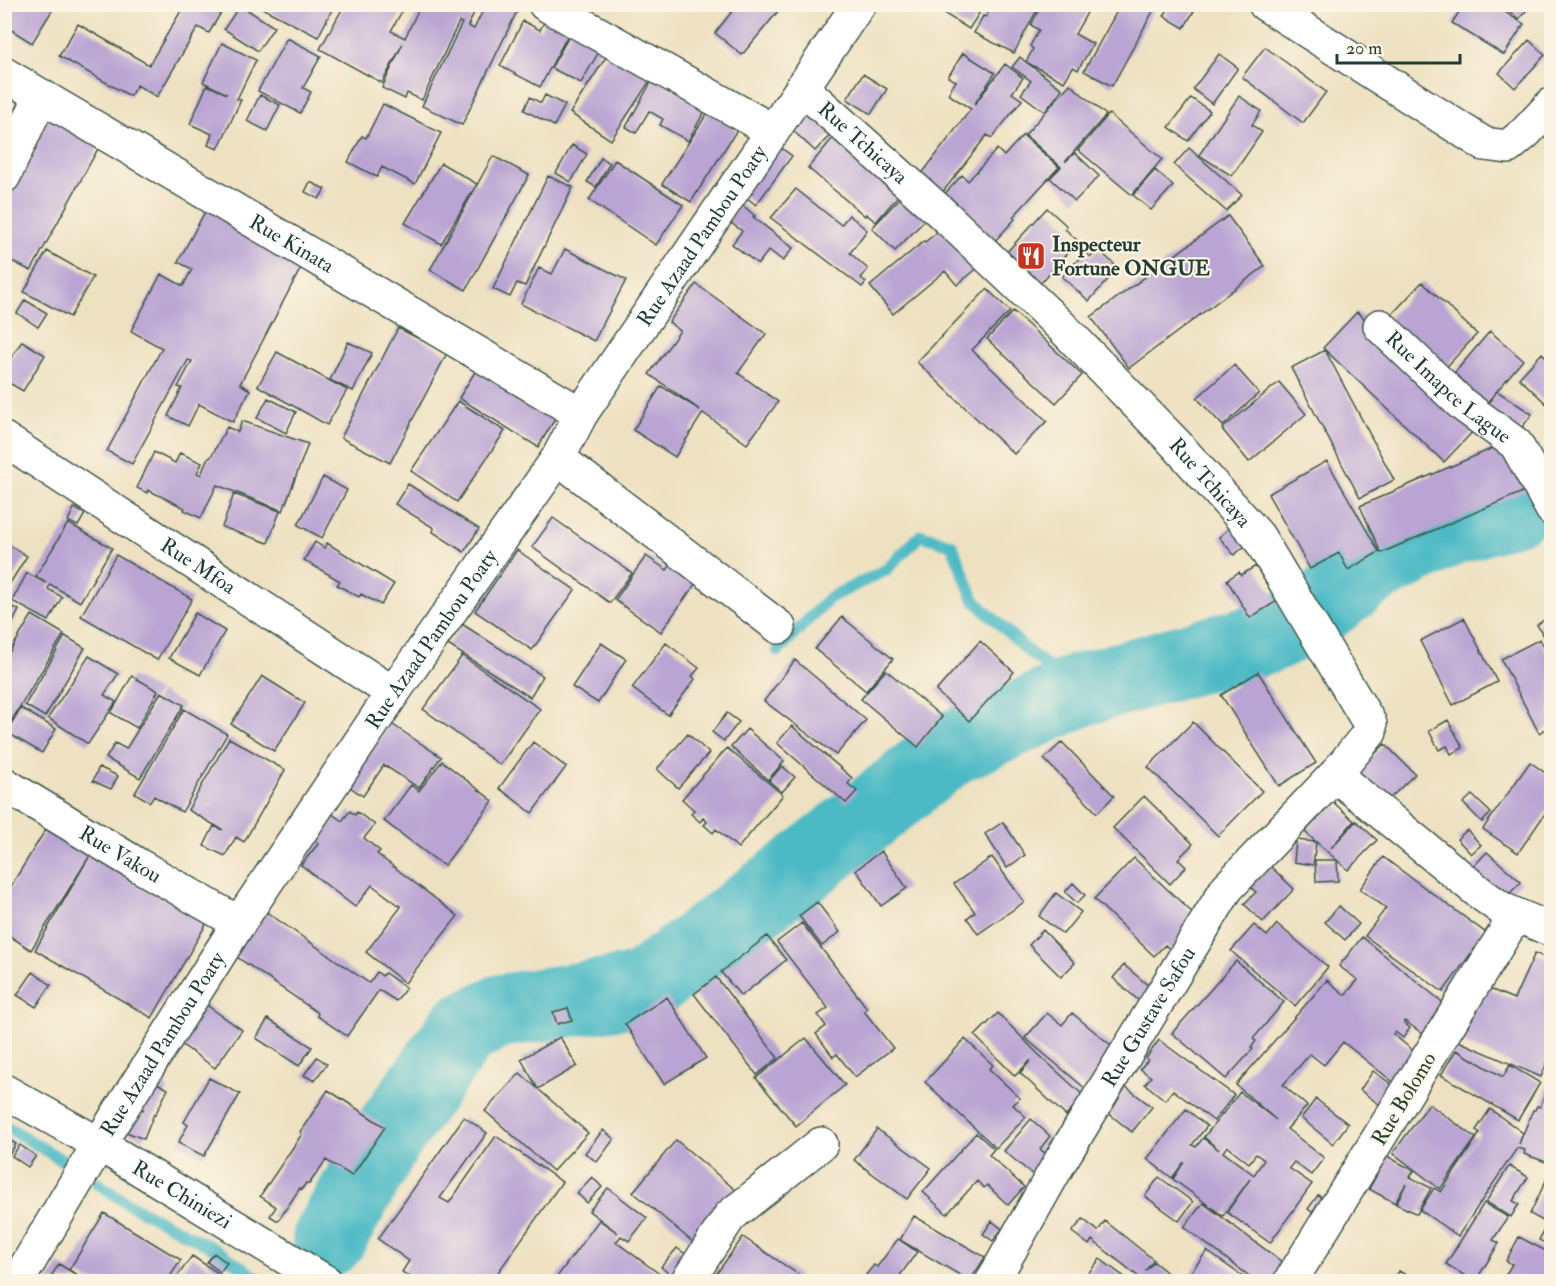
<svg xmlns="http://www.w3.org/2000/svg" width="1556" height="1286" font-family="'IM FELL Double Pica',serif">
<rect width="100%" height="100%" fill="#fcf5e5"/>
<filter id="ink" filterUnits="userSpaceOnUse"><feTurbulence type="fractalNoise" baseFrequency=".0167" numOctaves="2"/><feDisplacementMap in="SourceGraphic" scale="12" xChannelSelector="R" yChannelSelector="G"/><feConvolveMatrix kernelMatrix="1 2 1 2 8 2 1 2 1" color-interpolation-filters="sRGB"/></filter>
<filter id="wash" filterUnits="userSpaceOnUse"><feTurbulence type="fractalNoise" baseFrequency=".008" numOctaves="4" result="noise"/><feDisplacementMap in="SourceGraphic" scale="24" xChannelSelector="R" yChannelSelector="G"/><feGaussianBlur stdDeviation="1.35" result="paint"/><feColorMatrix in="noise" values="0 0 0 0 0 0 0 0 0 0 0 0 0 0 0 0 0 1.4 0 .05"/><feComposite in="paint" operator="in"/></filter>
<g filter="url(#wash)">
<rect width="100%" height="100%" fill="#eee1c1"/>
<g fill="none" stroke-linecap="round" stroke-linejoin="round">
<path stroke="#4cbac5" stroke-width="12" d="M778,651l51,-53 57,-28 35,-35 31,10 22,55 55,52 51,38
M4,1125l66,40
M97,1183l33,22 85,44 48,33"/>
<path stroke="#4cbac5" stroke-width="74" d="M1318,609l52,-39 79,-40 66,-22 11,-8 7,-9
M329,1239l56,-99 79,-111 37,-18 141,-22 168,-127 142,-114 128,-58 185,-52 29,-14"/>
</g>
<g id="blocks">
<path fill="#b9a4d3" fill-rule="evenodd" d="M5,4h51l-24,39 -27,-17z
M185,4h41l-17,29 -11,-6 -41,70 -20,-12 -7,11 -71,-40 19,-32 71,41z
M263,4h72l-17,33 -56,-29z
M345,4h61l-15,27 14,7 16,-34h57l-10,22 6,3 12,-25 34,1 -58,120 -40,-19 40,-83 -3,-1 -37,78 -15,-7 -2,6 -23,-11 21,-45 -21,40 -62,-34z
M738,4h46l-42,51 -27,-22z
M929,4h56l-16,25z
M992,4h48l-26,49 -40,-20 9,-17 3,1z
M1042,4h50l-17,30 18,10 -15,26 -5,-3 -9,15 -38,-20 36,27 -17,23 -24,-18 10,-13 -19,-14 8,-10 6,5 7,-13 -3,-3 9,-16 -8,-5z
M1121,4h45l-3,5 -7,-3 -44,80 -28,-15z
M1171,4h27l-14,24 -20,-12z
M1464,4h28l32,20 -20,31 -52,-32z
M1501,4h31l-13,15z
M240,5l34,22 -16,24 -34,-22z
M548,15l24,12 -32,60 -40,-21 23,-45 17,9z
M572,31l30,15 -21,37 -30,-15z
M287,38l34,18 -18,32 8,4 -11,21 -42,-22z
M1529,40l16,15 -30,33 -16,-15z
M222,43l34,17 -19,39 4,1 -23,49 -10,-4 4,-11 -22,-10 17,-39 20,9 -24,-12z
M1265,47l61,45 -23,31 -61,-46z
M610,51l45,22 -44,67 -41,-27z
M963,53l32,20 -21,32 31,-41 18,14 -11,15 10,7 -30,38 -5,-3 -48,62 -22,-17 54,-71 -23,-15 8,-13 -8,-4z
M1219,54l19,14 -26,36 -19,-15z
M863,74l24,15 -16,25 -24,-15z
M654,77l53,30 -19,34 -28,-16 3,-6 -14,-8 -13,22 -10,-6z
M1070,84l36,31 -41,47 10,-9 24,23 -24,25 -25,-23 11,-11 -36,-32z
M260,95l20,10 -13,26 -20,-10z
M545,95l20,10 -11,21 -30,-16 6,-13 11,6z
M1239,96l22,15 -9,14 10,7 -30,44 -33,-21z
M1191,98l19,13 -22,30 -19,-14z
M383,104l58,29 -26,51 -33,-17 -5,10 -29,-15 14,-26 4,2z
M804,108l28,25 -17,18 -28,-26z
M708,112l29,18 -46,72 -29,-18z
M1109,114l53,45 -30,36 -54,-45z
M47,116l53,29 -69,126 -27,-14v-63z
M837,133l67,56 -28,33 -10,-8 -1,2 -57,-48z
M1023,135l36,32 -46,50 2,2 -22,24 -51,-46 20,-22 6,6 29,-32 7,7z
M773,142l19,14 -36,49 -19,-15z
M572,145l15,9 -16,28 -15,-9z
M1189,148l53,47 -16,16 -52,-46z
M493,156l36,19 -63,115 -36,-20z
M601,158l9,5 -14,24 -9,-5z
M615,160l68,45 -27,40 -67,-45z
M441,163l36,21 -36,60 -36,-21z
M1155,170l18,16 -22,24 -18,-15z
M548,176l25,11 -48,99 -8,-3 -7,14 -17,-8z
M310,182l15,7 -6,10 -14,-7z
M909,188l16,32 -30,31 -23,-23z
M796,189l45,36 8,-10 18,15 -17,23 18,16 -7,9 5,4 -4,5 -91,-69z
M740,203l15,13 -2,1 40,31 -10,13 -14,-11 -11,14 -26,-20 10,-13 -15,-11z
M208,206l98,52 -66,126 10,6 -17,32 -34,-18 -11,22 -20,-10 14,-28 -4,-1 14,-26 -4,-1 -56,104 -25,-13 55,-103 -31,-17 30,-57 22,12 9,-17 -14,-7z
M1047,208l20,18 -2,3 13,12 -39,44 -34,-31z
M1228,216l37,50 -136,102 -38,-51z
M945,226l34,41 -22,18 -12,-14 -52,43 -23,-28 54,-45 1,1z
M565,249l61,31 -32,61 -73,-37 18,-36 13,6z
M1098,249l20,19 -29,33 -27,-24 23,-25 6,5z
M47,251l46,26 -23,40 -46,-25z
M1422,282l55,52 -38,41 -55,-52z
M696,284l70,50 -28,39 40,29 -31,42 -44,-31 -28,44 -42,-27 28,-44 39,24 -51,-36 31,-43 -11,-9z
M987,289l23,22 -38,39 75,71 -33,33 -97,-92z
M25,300l22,13 -9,14 -21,-14z
M1013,311l69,64 -26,28 -69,-64z
M1357,312l121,114 -34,36 -121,-114z
M398,328l49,25 -57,110 -49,-25z
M1490,331l33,29 -43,51 -34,-28z
M22,341l23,14 -22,36 -19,-11v-11z
M348,342l24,11 -19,38 -23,-11z
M1325,350l69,130 -34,18 -69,-130z
M277,352l70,38 -20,35 -69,-39z
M1542,353l9,9v46l-32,-30z
M481,362l80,47 -23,38 -79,-49z
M1234,365l25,28 -36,33 -26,-28z
M1279,382l27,32 -57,48 -27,-33z
M1497,391l35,23 -14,19 -34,-23z
M268,398l28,14 -10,21 -29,-15z
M458,401l47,30 -48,71 -46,-31z
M242,421l66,23 -25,67 -66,-26 -16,33 -17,-8 1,-2 -37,-18 -1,3 -10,-5 17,-36 21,11 5,-10 22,10 -5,10 4,2 6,-16 4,-2 16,-30 11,5z
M1507,442l20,48 -146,63 -21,-47z
M1327,461l52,91 -31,18 -9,-17 -29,16 -42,-75z
M323,477l24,13 -25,48 -24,-13z
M408,484l71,45 -15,23 -31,-20 1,-4 -39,-24z
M234,494l46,17 -12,32 -46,-16z
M74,508l11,6 -7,12 -10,-5z
M553,518l79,55 -22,30 -78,-56z
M68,523l44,25 -32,54 -30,-18 -2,5 14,8 -13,24 -37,-20 15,-28 19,10 -10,-7z
M1234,524l16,18 -16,13 -15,-18z
M4,542l23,14 -23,37z
M315,542l9,6 3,-5 67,41 -13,21 -20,-11 -2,3 -22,-12 3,-4 -36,-21z
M517,550l58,40 -43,60 -57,-39z
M116,555l76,44 -35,61 -76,-44z
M646,556l21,14 6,-8 25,18 -37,52 -46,-32z
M1256,566l21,35 -27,17 -23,-38 12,-8 2,3z
M4,603l15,7 -15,30z
M195,613l30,18 -25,44 -31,-17z
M32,615l32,19 -58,96 -2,-2v-67z
M1551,615v16l-7,5 -7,-11z
M842,617l51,42 -27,32 -51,-42z
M1464,618l33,64 -44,23 -33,-64z
M462,624l81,52 -13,21 -82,-52z
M65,636l20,12 -40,69 -20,-12z
M1540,639l11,22v65l-12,7 -38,-74z
M980,641l34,31 -45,49 -33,-30z
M601,643l25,16 -28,44 -26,-16z
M666,643l33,25 -7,8 3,3 -27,36 -36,-27z
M89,656l29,18 -14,21 12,7 -28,42 -40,-26z
M462,656l78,53 -40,56 -77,-56z
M795,660l71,60 -30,35 -72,-54z
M886,670l56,47 -24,30 -57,-48z
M1258,672l58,91 -37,23 -58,-91z
M132,676l26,15 -21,37 -26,-15z
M262,676l43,27 -31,48 -43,-27z
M161,692l23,13 -44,73 -34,-20 9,-15 11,6z
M21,708l35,21 -14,24 -36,-21z
M184,709l43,25 -45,78 -28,-16 -4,6 -15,-9z
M727,713l12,9 -15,19 -12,-9z
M1448,720l15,28 -12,6 -4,-8 -8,4 -10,-19z
M1193,722l69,69 -44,45 -70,-69z
M390,723l51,34 -22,31 -35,-23 -21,31 -16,-11z
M792,726l60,52 -4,6 9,7 -11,12 -69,-60z
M747,729l37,32 -16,19 -37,-33z
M688,734l21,19 -31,35 -21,-19z
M229,738l56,32 -41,72 -8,-5 -11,19 -21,-10 10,-20 9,4 -35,-20z
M533,742l33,25 -34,46 -33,-25z
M1062,742l52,54 -17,17 -53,-54z
M1385,744l30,30 -31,30 -30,-30z
M727,748l56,47 -45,53 -22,-19 -3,4 -9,-8 3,-3 -4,-4 -3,4 -9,-8 3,-4 -12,-11z
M442,761l51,40 -49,65 -60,-45 27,-36 8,6z
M1530,762l21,15v28l-33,48 -35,-24z
M782,766l13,11 -13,15 -13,-11z
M99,767l19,9 -7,13 -18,-8z
M1472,795l19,18 -9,9 -19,-19z
M1144,796l49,48 -15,15 8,8 -16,17 -57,-56z
M1333,802l21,19 -23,27 25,-27 21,19 -29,30 -43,-38z
M328,811l14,10 8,-10 5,4 2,-3 18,13 -11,13 16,13 -3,3 81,62 -53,67 -39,-31 35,-45 -29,-22 -17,22 -54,-42 17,-21 -9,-7z
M1003,822l22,33 -18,13 -22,-34z
M49,824l160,95 -57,99 -117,-68 54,-93 -58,93 -26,-17v-40l1,1z
M1467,830l14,15 -10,9 -14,-15z
M1296,840l20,2 -3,23 -19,-3z
M881,851l26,37 -26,18 -25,-36z
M1487,852l34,30 -17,17 -33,-30z
M992,857l32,45 -46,32 -11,-16 8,-6 -21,-28z
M1383,857l103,76 -43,59 -78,-56 21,-28 -26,-19z
M1134,858l66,62 -29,31 -6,-6 -11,11 -60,-57z
M1315,860h22l1,21 -22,1z
M1269,865l25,24 -31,33 -19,-18 12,-12 -7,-6z
M1073,883l12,12 -8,8 -12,-11z
M1056,893l25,19 -18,22 -24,-18z
M817,902l23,30 -18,14 -23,-30z
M1339,906l20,18 -14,16 -20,-18z
M265,911l104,72 8,-11 5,4 3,-3 21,15 -10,13 -17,-11 -32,46 -30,-20 1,-3 -84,-58z
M802,923l65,85 -3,3 29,37 -38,29 -18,-23 -4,3 -17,-23 10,-8 -8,-11 10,-7 -51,-66z
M1277,924l51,43 -33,39 -64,-55 23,-26 13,11z
M1043,930l32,33 -14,14 -32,-32z
M767,936l19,24 -45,36 -20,-24z
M1362,937l84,68 -23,29 -18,-13 -1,2 6,5 -7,10 -8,-6 -2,2 24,20 -24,28 -50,-40 -19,23 -14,-11 -27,31 24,21 -20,23 37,29 -13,17 -17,-13 -5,6 23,16 -42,59 -43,-31 23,-33 -27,37 -50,-37 11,-17 -12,16 -25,-19 39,-50 21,17 -15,19 4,2 7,-9 16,12 -15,-13 36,-45 36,28 -40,-35 91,-105 18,15 13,-15 -19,-14zM1227,1146l22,17 7,-9 8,6 -10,15 -31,-23z
M1535,953l16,7v93l-10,24 -85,-37 24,-55 34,14z
M1236,961l48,41 -31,37 3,2 -5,7 2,1 -27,30 -54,-46z
M1124,965l26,22 -11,14 -26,-23z
M33,972l18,13 -15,22 -19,-12z
M716,977l62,81 -21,17 -63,-81z
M667,997l39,61 -42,26 -39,-60z
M201,1001l41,29 -27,38 -41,-29z
M568,1008l4,12 -15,4 -4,-12z
M998,1013l39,40 47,43 -18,20 -46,-43 11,-13 -16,16 -40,-40z
M1047,1013l15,12 10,-12 46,38 -32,38 -61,-51z
M268,1019l44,28 -13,19 -43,-28z
M560,1037l17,29 -39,23 -17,-30z
M806,1038l39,47 -49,41 -40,-48z
M965,1039l28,26 -4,4 31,29 -7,7 13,12 -30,31 -71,-66z
M1159,1040l75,55 -20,26 -41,-31 -8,10 -20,-16 6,-7 -11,-8 8,-9 -2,-2z
M1456,1050l47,27 7,-12 30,18 -22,37 -77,-45z
M317,1057l10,7 -13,17 -10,-6z
M1373,1071l21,15 -14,19 -20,-15z
M520,1073l68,60 -35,38 -68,-60z
M1551,1077v71l-5,14 -22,-8 1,-4 -8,-2 -59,88 -38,-26 14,-22 7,4 39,-59 -4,-3 14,-21 33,24 -4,11 14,-34h2l2,-4 3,1z
M147,1078l21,11 -13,26 -1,-1 -10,25 -18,-7 10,-25 8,3 -10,-5z
M209,1078l31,16 -36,62 -26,-13 10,-18 -4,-3z
M1126,1087l26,20 -20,25 -25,-20z
M328,1090l57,37 -33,49 -26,-16 -17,24 -3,-1 -4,6 -2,-1 -22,33 -8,-5 6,-9 -16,-11 42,-62 -2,-2z
M1316,1099l32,25 -15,20 -32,-26z
M1429,1104l47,34 -36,51 -47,-36z
M464,1117l23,16 -47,65 9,5 47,-67 66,46 -70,99h-76l-14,-9 7,-11 -31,-22z
M1031,1119l19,17 -10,13 15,12 -16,19 -35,-29z
M877,1129l54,39 -24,31 -53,-39z
M603,1130l11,9 -17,23 -12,-9z
M976,1133l18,16 -5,6 35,32 -16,18 -21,-20 -3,3 -7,-7 -30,33 -24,-22z
M5,1137l11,7 -9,14 -3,-2z
M676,1140l62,52 -43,52 -62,-52z
M20,1145l16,11 -8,11 -16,-11z
M1387,1156l27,15 -4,6 21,11 -14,26 -21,-10 10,-20 -11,19 -26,-14z
M1509,1166l19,11 -15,24 6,3 -8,13 -25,-15z
M1551,1170v76l-12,-6 8,-17 -17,-9z
M592,1177l10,10 -15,16 -10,-10z
M1159,1177l34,25 -14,19 -34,-25z
M608,1188l39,30 -18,23 -8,-5 -5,6 49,36 -3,3h-108l45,-61 19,13 -29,-22z
M1318,1195l11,7 -9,16 -12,-9z
M1203,1203l87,65 -10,13h-24l-72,-54z
M1484,1203l24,14 -15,23 6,3 -24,39 -29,-18z
M104,1213l77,47 -14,21h-78l-20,-11z
M914,1216l71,41 -15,24 -70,-41z
M1083,1219l15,12 7,-10 49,39 -9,11 9,-9 16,13 -6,6h-20l-52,-41 -3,5 -17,-13z
M992,1221l10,8 -9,12 -10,-7z
M743,1237l56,38 -4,6h-75l-6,-4z
M1519,1237l29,15 -3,5 6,4v17l-1,3h-48l10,-17 -6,-3z
M898,1239l19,13 -21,29h-35l13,-16 3,2z
M677,1248l18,13 -17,20 -17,-14z
M1207,1251l42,30h-65z
M214,1253l13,10 -7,9 -13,-10z
M192,1256l38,25h-56z
M1100,1259l30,22h-37l-7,-5z
M59,1264l19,12 -4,5h-26z
M1399,1271l17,10h-23z"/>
</g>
</g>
<g filter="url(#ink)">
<use href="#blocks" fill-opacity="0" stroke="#3e5649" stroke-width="1.5"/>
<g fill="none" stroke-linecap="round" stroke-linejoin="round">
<g stroke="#3e5649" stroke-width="36">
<g id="street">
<path d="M545,4l228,127"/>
<path d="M1265,4l219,140 24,3 17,-14 27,-29"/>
<path id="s1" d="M4,74l577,340"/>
<path id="s2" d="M802,88l143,128 118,112 113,116 82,92 112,188v8l-35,43 145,118 22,16 14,6 -226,367"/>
<path d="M4,176l37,-80"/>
<path id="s3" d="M1380,326l83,79 53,39 36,65"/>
<path id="s4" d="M4,439l389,254"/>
<path d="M558,458l221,169"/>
<path id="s5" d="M4,784l134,81 101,58"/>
<path d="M1516,915l36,15"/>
<path id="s6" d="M4,1091l95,53 227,138"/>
<path id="s7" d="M17,1282l82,-138 140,-221 154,-230 165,-235 23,-44 278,-410"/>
<path d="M687,1282l43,-66 91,-72"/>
<path id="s8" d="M992,1282l69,-122 166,-272 108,-113"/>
</g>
</g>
<use href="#street" stroke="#fff" stroke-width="33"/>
</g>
</g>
<defs>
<g id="restaurant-square" transform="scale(1.5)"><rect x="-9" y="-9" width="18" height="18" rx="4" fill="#c8321e" stroke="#fcf5e5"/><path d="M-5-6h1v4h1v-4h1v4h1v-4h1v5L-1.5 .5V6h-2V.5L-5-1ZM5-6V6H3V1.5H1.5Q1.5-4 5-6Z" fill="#fff"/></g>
</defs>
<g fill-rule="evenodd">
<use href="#restaurant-square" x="1031" y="256"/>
</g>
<g text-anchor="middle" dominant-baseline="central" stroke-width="4.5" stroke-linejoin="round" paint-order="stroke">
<g font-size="21" fill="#1f3d34" stroke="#fcf5e5">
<text stroke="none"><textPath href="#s2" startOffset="82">Rue Tchicaya</textPath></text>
<text stroke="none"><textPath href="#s7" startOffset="1251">Rue Azaad Pambou Poaty</textPath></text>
<text stroke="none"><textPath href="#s1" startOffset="334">Rue Kinata</textPath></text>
<text stroke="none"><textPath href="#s3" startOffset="92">Rue Imapce Lague</textPath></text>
<text stroke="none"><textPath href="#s2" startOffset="568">Rue Tchicaya</textPath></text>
<text stroke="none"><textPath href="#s4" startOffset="232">Rue Mfoa</textPath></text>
<text stroke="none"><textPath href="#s7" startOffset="765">Rue Azaad Pambou Poaty</textPath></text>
<text stroke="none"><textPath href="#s5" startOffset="136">Rue Vakou</textPath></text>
<text stroke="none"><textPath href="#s8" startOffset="308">Rue Gustave Safou</textPath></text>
<text stroke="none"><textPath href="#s7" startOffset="279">Rue Azaad Pambou Poaty</textPath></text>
<text transform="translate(1404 1099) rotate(-59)">Rue Bolomo</text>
<text stroke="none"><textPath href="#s6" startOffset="206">Rue Chiniezi</textPath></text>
</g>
<g font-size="21" font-weight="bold" fill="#1f3d34" stroke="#fcf5e5" text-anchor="start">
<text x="1052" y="244">Inspecteur<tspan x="1052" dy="24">Fortune ONGUE</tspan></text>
</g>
</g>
<rect width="1556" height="1286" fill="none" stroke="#fcf5e5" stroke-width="24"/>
<path d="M1337 54v9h123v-9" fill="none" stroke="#1f3d34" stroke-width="3"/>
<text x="1346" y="54" font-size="18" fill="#1f3d34" stroke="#fcf5e5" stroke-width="4.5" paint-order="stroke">20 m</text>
</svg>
